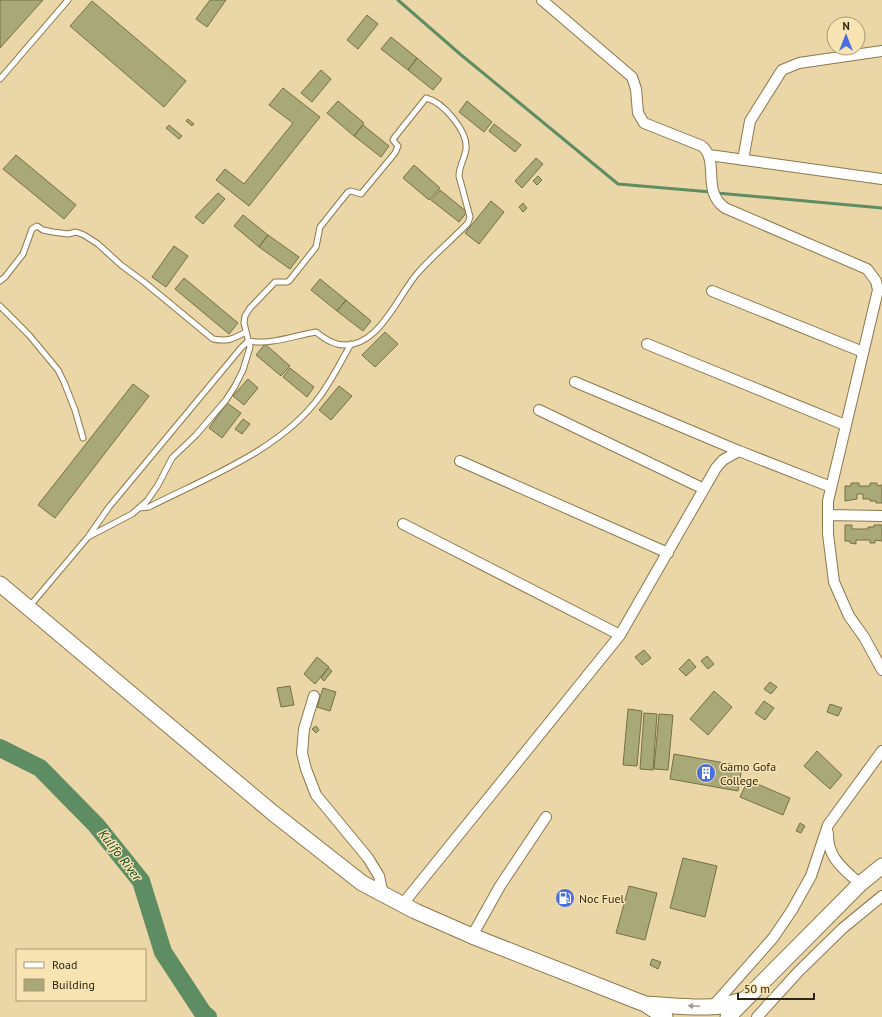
<svg xmlns="http://www.w3.org/2000/svg" width="882" height="1017" font-family="'PT Sans',sans-serif">
<rect width="100%" height="100%" fill="#ebd6a7"/>
<g fill="none" stroke-linecap="round" stroke-linejoin="round">
<path stroke="#5f8d63" stroke-width="3" d="M398,0l62,54 158,130 93,8
M717,193l165,15"/>
<path stroke="#5f8d63" stroke-width="18" d="M0,748l40,20 56,57 45,56 22,71 40,61 5,4"/>
</g>
<path fill="#a9a878" stroke="#737143" d="M0,0h43l-43,48z
M210,0h16l-19,27 -11,-8z
M92,1l94,80 -22,26 -94,-81z
M367,15l11,9 -20,25 -11,-9z
M391,37l26,21 -9,12 -27,-21z
M417,58l25,21 -9,11 -25,-20z
M321,70l10,9 -19,23 -11,-9z
M283,88l37,29 -71,89 -33,-26 9,-11 19,15 49,-61 -24,-18z
M338,101l26,22 -10,13 -27,-23z
M467,101l25,21 -8,10 -25,-20z
M188,119l6,5 -2,2 -6,-5z
M494,124l27,21 -6,7 -26,-21z
M169,125l13,11 -3,3 -13,-11z
M363,125l26,21 -8,11 -27,-21z
M16,155l60,50 -12,14 -61,-50z
M536,158l7,6 -21,24 -7,-7z
M414,165l26,23 -11,12 -26,-22z
M538,176l4,4 -5,5 -4,-4z
M440,190l27,22 -8,10 -28,-22z
M218,193l7,6 -22,25 -8,-7z
M491,201l13,11 -25,32 -14,-11z
M523,203l4,5 -4,4 -4,-5z
M243,215l25,20 -9,12 -25,-21z
M268,235l31,22 -9,12 -31,-22z
M174,246l14,10 -22,31 -14,-10z
M184,278l54,45 -9,11 -54,-45z
M320,279l26,21 -9,11 -26,-21z
M346,300l25,21 -8,10 -26,-20z
M385,332l13,12 -23,23 -13,-12z
M265,344l25,22 -9,10 -25,-21z
M290,368l24,19 -7,10 -24,-20z
M248,379l10,9 -14,17 -11,-9z
M133,384l16,12 -94,122 -17,-13z
M339,386l13,10 -21,24 -12,-10z
M227,403l14,10 -19,25 -13,-10z
M243,419l7,5 -8,10 -7,-5z
M851,483h8v3h11v-3h7v3l5,-1v18h-6v-2h-6v-2h-7v-5h-6v5l-12,2v-15h6z
M845,525h7v4h16v-2h6v-2h8v16l-7,-1v3h-5v-3h-14v4l-6,-1v-2h-5z
M644,650l7,8 -9,7 -7,-8z
M707,656l7,8 -6,5 -7,-8z
M317,657l12,10 -14,17 -11,-10z
M689,659l7,8 -10,9 -7,-7z
M328,668l4,3 -8,10 -3,-3z
M770,682l7,5 -6,7 -7,-5z
M290,686l4,19 -13,2 -4,-19z
M323,688l13,4 -6,19 -13,-4z
M714,691l18,16 -24,28 -18,-16z
M764,701l10,7 -9,12 -10,-7z
M830,704l12,4 -4,8 -11,-4z
M628,709l14,2 -5,55 -14,-1z
M644,713l13,1 -4,56 -13,-1z
M659,714l14,1 -5,55 -14,-1z
M316,726l3,4 -3,3 -4,-4z
M817,751l25,24 -12,14 -26,-23z
M674,754l68,12 -4,25 -68,-12z
M748,780l42,18 -7,17 -43,-18z
M800,823l5,3 -4,7 -5,-2z
M683,858l34,8 -12,51 -35,-9z
M629,886l28,7 -12,47 -29,-7z
M652,959l9,3 -3,7 -8,-4z"/>
<g fill="none" stroke-linecap="round" stroke-linejoin="round">
<g stroke="#8c784c" stroke-width="7">
<path id="lane" d="M0,79l68,-79
M0,281l5,-4 18,-23 9,-25 5,-3 6,4 10,2 15,2 8,-2 8,3 14,9 23,21 23,17 69,57c14,3 20,0 33,-7
M0,306l29,29 29,35 6,12 11,28 8,28
M139,508l10,-1c57,-29 132,-57 171,-111 12,-16 21,-35 31,-52
M88,537l44,-23 15,-13 11,-16 14,-27 24,-23 30,-35 9,-14 8,-16 7,-23 -6,-24 1,-7 5,-8 25,-26h12l2,-1 27,-34 4,-20 28,-35 3,-1 10,3 34,-41 3,-7 -5,-6 1,-2 32,-40c17,4 42,33 40,51 -1,9 -7,17 -7,27l11,41 -2,6c-17,18 -37,34 -52,52 -20,24 -40,78 -79,69 -7,-2 -15,-7 -21,-12 -23,4 -45,13 -68,9
M29,607l59,-70 21,-30 132,-159 7,-7"/>
</g>
<g stroke="#8c784c" stroke-width="12">
<path id="street" d="M542,0l90,77 4,12 2,24 6,10 58,23c18,15 -1,45 23,62l142,61 9,12 2,9 -50,211v33l6,48 15,34 15,21 18,33
M709,155l173,24
M743,160l7,-39 32,-51 17,-7 83,-12
M712,291l151,61
M647,344l198,81
M575,382l164,69
M539,410l165,79
M460,461l208,92
M828,515l54,1
M403,524l217,111
M314,696l-10,33 -2,24 4,16 10,26 52,63 11,18 4,19
M828,833c-1,25 16,36 32,51
M402,905l218,-270 96,-167 7,-8 16,-9 92,36
M472,936l28,-50 46,-69
M713,1006l60,-68 19,-28 19,-34 17,-51 54,-74
M757,1017l42,-46 44,-43 39,-32"/>
</g>
<g stroke="#8c784c" stroke-width="17">
<path id="secondary" d="M0,584l273,229 89,70 53,28 57,25 173,68 20,13
M645,1004c25,1 51,5 76,2 8,-2 17,-5 25,-7
M728,1017l132,-133 22,-18"/>
</g>
<use href="#lane" stroke="#fff" stroke-width="5"/>
<use href="#street" stroke="#fff" stroke-width="10"/>
<use href="#secondary" stroke="#fff" stroke-width="15"/>
</g>
<defs><path id="oneway-solid" d="M-6-.8H1V-3.2L6.5 0L1 3.2V.8H-6Z"/></defs>
<use fill="#a09d95" href="#oneway-solid" transform="translate(694 1006) rotate(-178)"/>
<defs>
<g id="building-disc" transform="scale(1)"><circle r="9.5" fill="#486ee1" stroke="#f8e3b3"/><path d="M-4-6H4V6H1V3H-1V6H-4ZM-2.5-4.3h1.7v1.8h-1.7ZM.8-4.3h1.7v1.8H.8ZM-2.5-1h1.7V.8h-1.7ZM.8-1h1.7V.8H.8Z" fill="#fff"/></g>
<g id="fuel-disc" transform="scale(1)"><circle r="9.5" fill="#486ee1" stroke="#f8e3b3"/><path d="M-5.5-6h7V0h2V4h1.3V-2.5L3-4.5l.8-.8L6-3V5H2.5V1h-1V6h-7ZM-4.2-4.7v3.2H.2V-4.7Z" fill="#fff"/></g>
</defs>
<g fill-rule="evenodd">
<use href="#building-disc" x="706" y="773"/>
<use href="#fuel-disc" x="565" y="898"/>
</g>
<g text-anchor="middle" dominant-baseline="central" stroke-width="3" stroke-linejoin="round" paint-order="stroke">
<g font-size="12" fill="#2d2513" stroke="#f8e3b3" text-anchor="start">
<text x="720" y="766">Gamo Gofa<tspan x="720" dy="14">College</tspan></text>
<text x="579" y="898">Noc Fuel</text>
</g>
<g font-size="13" font-style="italic" fill="#14481d" stroke="#f8e3b3">
<text transform="translate(120 855) rotate(52)">Kulifo River</text>
</g>
</g>
<rect x="16" y="949" width="130" height="52" fill="#f8e3b3" stroke="#a79773"/>
<rect x="24" y="962" width="20" height="6" fill="#ffffff" stroke="#a79773"/>
<text x="52" y="969" font-size="12" fill="#2d2513">Road</text>
<rect x="24" y="979" width="20" height="12" fill="#a9a878" stroke="#a79773"/>
<text x="52" y="989" font-size="12" fill="#2d2513">Building</text>
<g transform="translate(846 36)"><circle r="19" fill="#f8e3b3" stroke="#a79773"/>
<path d="M0-3L7 15L0 10L-7 15Z" fill="#486ee1"/>
<text y="-6" font-size="11" font-weight="bold" text-anchor="middle" fill="#2d2513">N</text>
</g>
<path d="M738 993v6h76v-6" fill="none" stroke="#2d2513" stroke-width="2"/>
<text x="744" y="993" font-size="12" fill="#2d2513" stroke="#f8e3b3" stroke-width="3" paint-order="stroke">50 m</text>
</svg>
